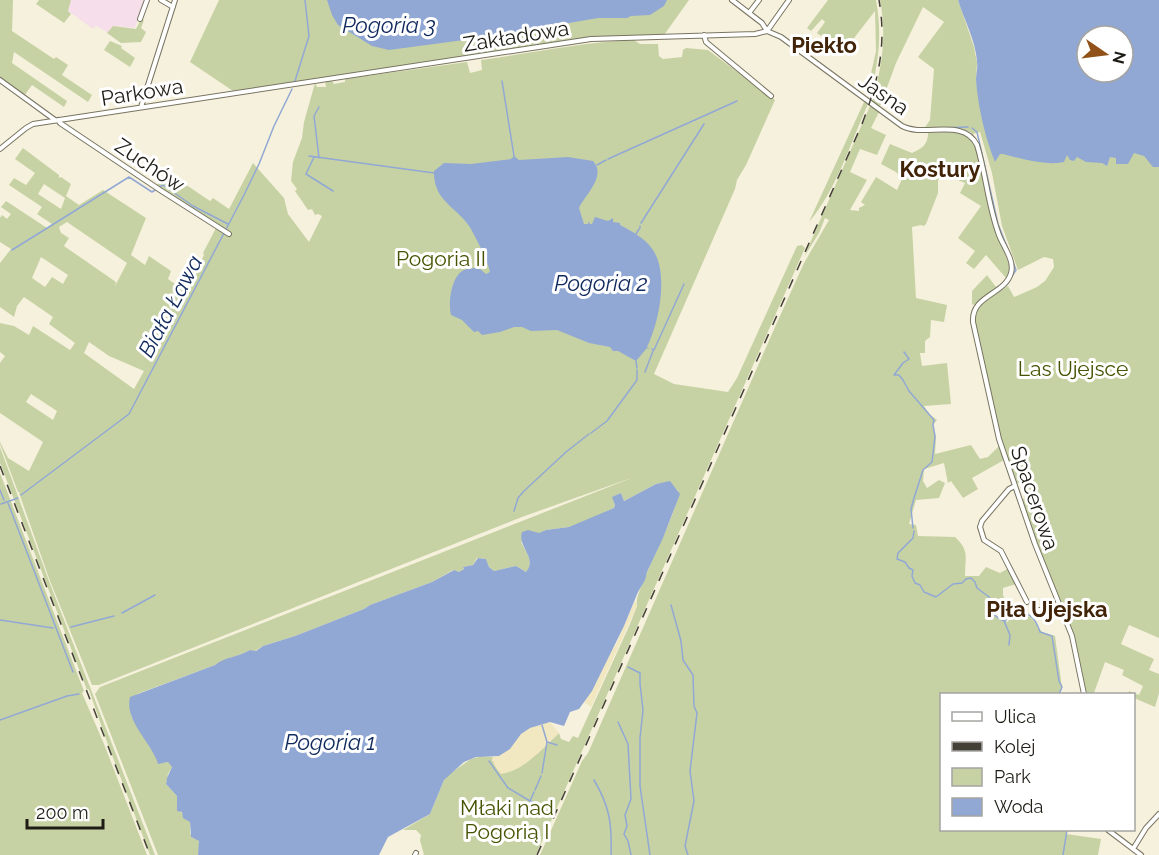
<svg xmlns="http://www.w3.org/2000/svg" width="1159" height="855" font-family="Raleway,sans-serif">
<rect width="100%" height="100%" fill="#f6f1dc"/>
<path fill="#f6dfea" d="M71,0h73l-9,28 -22,-2 -5,7 -12,-7 -3,3 -25,-18z"/>
<path fill="#c7d2a4" fill-rule="evenodd" d="M0,0h13l-1,31 42,28 2,-2 12,8 -6,10 30,20 -4,7 -74,-50 -2,11 55,38 -3,6 -32,-22 -8,11 -24,-18z
M39,0h32l-3,11 3,3 -7,9 -28,-19z
M219,0h470l-25,35 -62,2 -369,54 -43,-29z
M828,0h48c6,34 3,56 -4,89l-4,-2 8,-36 -1,-40 -31,40 -3,-3 3,-6 -5,-2 -4,5 -12,-11 -2,2 -4,-3 8,-11 -3,-3 -11,12 -4,-3z
M880,0h78l16,47 3,16 -1,17 6,36 177,30v492l-30,-13 -8,19 33,15 -5,11 10,4v19l-4,14 -21,-9v-4h-6l1,-3 10,4 4,-9 -21,-11 2,-5 -19,-8 -11,31 3,1h-12l-13,-65 -24,-56 -27,-73 4,-2 -2,-16 -8,2 -19,-60 -22,-106 4,-12 30,-20 6,11 23,-10 8,-6 9,-14 -1,-8 -9,-2 -26,13 -16,-44 -10,-53 -12,-41 -7,2c-15,-9 -33,-5 -50,-4l7,-10 4,-51 -16,-12 26,-35 -21,-15 -27,56 -15,41 -2,3 -7,-5c10,-35 15,-66 8,-102z
M141,19l3,1 -3,8 5,4 -5,10 -20,1 -14,-10 6,-7 23,3z
M634,40l6,4h18l1,12 4,3 19,-2 1,-7 3,-2 22,2 67,50 -29,65 -9,15 -2,9 -81,185 20,10 54,8 9,-14 60,-132 5,-1 3,3 -269,607h-112l-4,-15 1,-5 -5,-5h-13l27,-16 14,-34 4,-5 23,-16 11,-3 11,1 -1,4 46,-8 21,-20 2,6 8,3 4,-6 5,2 52,-114 7,-18c-5,-13 41,-89 41,-115l-9,-9 -13,2 -32,17 -3,-8 -8,4 2,8 -1,3 -33,15 -12,4 -23,3 -25,12c5,10 14,21 5,30l-10,-6 -22,5 -5,-4 -3,-8 -9,-1 -4,7 -10,2 1,2 -5,3 -6,-2 -21,12 -62,23 -6,4 -69,27 -32,10 -8,5 -5,-1c-12,7 -25,8 -35,15l-78,29 -6,21c8,16 22,32 27,48l11,-1 3,5 -4,7 -2,10 11,12v12l13,13v12l2,5 5,1 3,4 -2,12h-40l-63,-161 5,-7 534,-210 -112,40 -423,168h-7l-42,-104 -31,-88 1,-1h-2l-18,-48v-2l8,16 21,13 14,-29 -43,-29v-50l5,-7 -5,-4v-29l14,3 15,9 4,-9 37,24 5,-7 -26,-19 4,-7 -29,-20 -7,9 -3,11 -14,-10v-44l11,-14 -11,-7v-24l2,-3 5,4 4,-5 -10,-7 5,-6 41,27 5,-4 -15,-10 5,-7 -33,-22 5,-7 12,7 9,-12 -20,-14 8,-11 36,27v3l2,-1 10,7 -5,12 13,9 24,-15 43,28 -15,37 14,10 4,-9 22,15 -3,8 18,13 15,-28 -1,-1 4,-8 -1,-2 13,-25 -60,-42 10,-12 -26,-16 2,-3 68,46 3,-3 16,11 24,-46 31,35 4,16 21,28 13,-26 -4,-2 -3,1 -3,-6 -4,1 -13,-19 2,-2 -6,-8 2,-19 9,-24 2,-16 11,-39 2,4h9l-1,-6h7l2,3 11,-2v-3l122,-17 3,11 12,-3 -1,-10c51,-7 101,-18 153,-20zM44,184l21,14 -4,11 -23,-15zM67,222l60,41 -12,23 1,-4 -52,-36 5,-8 -8,-5 -2,-6zM41,257l27,18 -5,9 -11,-7 -7,10 -13,-9zM89,342l20,14 35,15 -10,18 -50,-36zM31,394l26,17 -4,9 -27,-18z
M110,41l12,5 -1,2 14,10 -5,9 -26,-17z
M864,102l4,2c-17,38 -32,87 -59,118z
M870,106l9,6 -8,16 15,7 -9,20 -17,-6 -10,23 17,8 -17,30 9,1v-3l6,-3 -4,-3 15,-25 21,13 5,-11 -6,-7 -15,-8 9,-20 22,9c10,-5 16,-8 16,-20 18,-1 38,-5 47,13l20,83 15,38 -4,11 -20,-23 -12,14 -8,-6 9,-12 -17,-13 23,-32 -21,-13 5,-10 -24,-10 -3,8v12l-12,31 -2,2 -3,-1 -9,2 4,71 31,7 -3,17 -13,-2 -1,17 -5,4v12h-5l2,13 25,-3 4,41 -27,2 5,8 8,6 -4,5 3,13 -1,16 36,-9 9,14 8,-2 11,-11 5,14 -32,18 6,11 -15,9 -12,-17 -3,2 -4,-20 -20,6 -1,12 4,7 12,-8 6,3 -6,15 -23,2 -7,24 7,1 2,11 37,1c15,14 10,20 10,39h14l7,-9 14,6 9,-5 7,16 -13,4v7l3,7 -14,-3 -5,14 21,9 3,-10 19,3 12,17 13,4 7,52 -2,6h-118v136h124v4l35,5 -3,16h-558l42,-94 6,-8 187,-426 29,-64 25,-43 -4,-2 -6,15 -15,24z
M987,275l9,12 -22,18 -2,-1v-13z
M0,447l49,134 106,274h-5l-43,-113 -18,-52 -1,-1 -1,1 -87,-227z
M0,473l84,218 -2,2 22,51 43,111h-147z"/>
<path fill="#f1e7c1" d="M635,600l2,6 -46,101 -7,-5 25,-48 7,-9z
M550,722l9,11c-16,15 -35,38 -58,41 -4,-4 -9,-11 -8,-17 16,-3 19,-15 29,-25 8,-6 19,-7 28,-10z"/>
<path fill="#91a8d4" fill-rule="evenodd" d="M327,0h340l-3,6 -14,9 -19,1 -4,2h-29l-104,18 -105,14 -17,-4 -34,-21 -6,-10z
M958,0h201v167h-6l-9,-11 -10,-3 -6,11h-12v-6l-6,-1 -3,9 -5,-3 -16,-1 -9,-5 -3,4 -4,-1 -3,-5 -3,7c-20,4 -41,-3 -61,-8h-3l-5,8c-10,-25 -17,-55 -19,-82 0,-6 2,-12 1,-18 -1,-21 -13,-42 -19,-62zM1087,36h36v36h-36z
M514,156l5,4 49,-3 25,4c14,15 -8,34 -14,47l5,16h4l1,-3 1,3h2l3,-7 13,4 5,-3v4l7,1v2c13,7 25,13 33,25 16,24 6,73 -6,97l3,2 -3,-1 -11,13 -18,-10h-5l-3,-4 -21,-4 -32,-13 -26,1 -9,-4h-8l-14,5 -18,3 -4,-4 -4,1 -12,-12 -11,-5c-3,-12 0,-39 13,-45 4,-2 10,-2 15,-2l7,6 4,-2c-3,-14 -13,-31 -19,-43 -13,-22 -38,-27 -37,-58l10,-8 27,1 40,-5z
M670,481l10,13 -17,44 -16,34 -2,8 -7,12 -14,34 -32,65 -13,18 -9,3 -6,14 -14,-4 -20,6 -9,6 -11,15 -11,7 -23,1 -12,5 -20,18 -14,34 -42,23 -9,18h-181l1,-14 -8,-4 -1,-15 -7,-4 -1,-6 -5,-1v-15l-11,-12 1,-6 5,-11 -4,-5 -10,2c-6,-21 -34,-43 -28,-67l85,-32c10,-8 23,-8 35,-15l6,1 7,-5 32,-10 69,-27 6,-4 62,-23 22,-12 5,2 5,-3 -1,-2 10,-2 5,-7 8,1 3,8 5,4 22,-5 10,6c12,-14 -9,-25 -4,-40l6,-2 11,3 7,-3 23,-3 45,-19 1,-3 -3,-8 9,-4 3,8 2,-1 30,-16z"/>
<g fill="none" stroke-linecap="round" stroke-linejoin="round">
<path stroke="#91a8d4" stroke-width="1.5" d="M295,81l14,-45 -4,-36
M502,81l12,75
M942,128l26,-1
M972,128l5,4 21,92 9,23
M309,156l125,17
M314,157l-8,17 27,17
M319,158l-5,-42 5,-9
M608,159l129,-58
M597,165l9,-5
M641,223l63,-99
M640,228v-2
M636,234l3,-5
M12,250l117,-73 23,15 11,-7 30,21 35,18
M1008,282l8,-12 -6,-16
M652,349l2,1 30,-66
M904,352l5,7 -6,4 -9,12h5l4,5 6,11 25,29 -1,5 2,11 -3,26 -9,8 -9,28 -3,11 2,19
M636,361l1,7
M645,372l8,-21
M591,433l16,-12 30,-41v-10
M0,490l4,10
M21,495l108,-81 115,-219 15,-31 15,-38 18,-37
M8,503l65,169
M1,504l17,-6
M514,511l4,-13 6,-7 42,-39 23,-18
M914,531l-1,7 -15,15 -1,6 8,3 4,6 4,2 -1,6 3,7 5,2 4,7 12,5 17,-13 9,-1 4,-4 5,-1 4,4 2,6 12,9 2,16c5,2 8,7 14,8l7,-8c16,-2 23,3 28,19l12,4 7,45 3,6 -3,7
M671,605l10,36 2,19 10,15 1,31 3,7 -7,58 4,30 -9,45 3,9
M122,613l33,-18
M0,620l53,8
M1004,621l6,14 -1,10
M71,627l43,-11
M628,667l12,6v11l3,26 -3,28v48l10,69
M0,720l67,-24 12,-2
M618,722l10,22 3,55 -6,16 2,11 -3,8 4,7 3,14
M542,725l5,17 -5,31
M547,742l10,3
M489,761l19,27 22,13
M594,780c16,27 18,44 17,75
M535,790l6,-14
M534,792l-4,9 7,2
M1063,855l4,-25"/>
<g stroke="#787462" stroke-width="6">
<path id="minor" d="M161,0l12,7
M732,0l30,23 5,8 14,6 121,89c23,12 61,-9 75,19 9,29 11,61 22,90 4,11 16,26 12,38 -6,22 -40,22 -38,49l26,117 36,105 37,92 12,58
M749,13l10,-13
M140,19l7,-19
M767,31l22,-31
M704,35l2,7 65,54
M0,80l55,40
M141,107l34,-107
M58,120l2,3 100,67 69,44
M0,149l26,-21 7,-4 558,-85 164,-5 12,-3
M1015,486l-6,3 -27,32 -2,6 4,13 17,11 26,51
M1039,610l19,2 3,-2
M1108,830l33,25
M1133,849l13,-21 13,-14
M415,855l1,-2"/>
</g>
<use href="#minor" stroke="#fff" stroke-width="4"/>
<path stroke="#424037" stroke-width="1.5" stroke-dasharray="10 10" stroke-linecap="butt" d="M0,466l150,389
M537,855l325,-731c16,-42 25,-79 17,-124"/>
</g>
<g text-anchor="middle" dominant-baseline="central" stroke-width="6" stroke-linejoin="round" paint-order="stroke">
<g font-size="21" fill="#1e1c15" stroke="#fff">
<text transform="translate(516 36) rotate(-9)">Zakładowa</text>
<text transform="translate(142 92) rotate(-9)">Parkowa</text>
<text transform="translate(884 94) rotate(35)">Jasna</text>
<text transform="translate(150 165) rotate(34)">Zuchów</text>
<text transform="translate(1035 498) rotate(71)">Spacerowa</text>
</g>
<g font-size="21" fill="#475300" stroke="#fff">
<text x="441" y="258">Pogoria II</text>
<text x="1073" y="368">Las Ujejsce</text>
<text x="507" y="807">Młaki nad<tspan x="507" dy="24">Pogorią I</tspan></text>
</g>
<g font-size="22" font-style="italic" fill="#10295d" stroke="#fff">
<text x="389" y="25">Pogoria 3</text>
<text x="601" y="283">Pogoria 2</text>
<text transform="translate(170 306) rotate(-62)">Biała Ława</text>
<text x="330" y="742">Pogoria 1</text>
</g>
<g font-size="22" font-weight="bold" fill="#422409" stroke="#fff">
<text x="824" y="45">Piekło</text>
<text x="940" y="169">Kostury</text>
<text x="1047" y="609">Piła Ujejska</text>
</g>
</g>
<rect x="940" y="693" width="195" height="138" fill="#ffffff" stroke="#a5a4a1" stroke-width="1.5"/>
<rect x="952" y="712" width="30" height="9" fill="#ffffff" stroke="#a5a4a1" stroke-width="1.5"/>
<text x="994" y="723" font-size="18" fill="#1e1c15">Ulica</text>
<rect x="952" y="742" width="30" height="9" fill="#424037" stroke="#a5a4a1" stroke-width="1.5"/>
<text x="994" y="753" font-size="18" fill="#1e1c15">Kolej</text>
<rect x="952" y="768" width="30" height="18" fill="#c7d2a4" stroke="#a5a4a1" stroke-width="1.5"/>
<text x="994" y="783" font-size="18" fill="#1e1c15">Park</text>
<rect x="952" y="798" width="30" height="18" fill="#91a8d4" stroke="#a5a4a1" stroke-width="1.5"/>
<text x="994" y="813" font-size="18" fill="#1e1c15">Woda</text>
<g transform="translate(1105 54) rotate(104)"><circle r="28" fill="#ffffff" stroke="#a5a4a1" stroke-width="1.5"/>
<path d="M0-4.5L10 22L0 15L-10 22Z" fill="#915219"/>
<text y="-9" font-size="16" font-weight="bold" text-anchor="middle" fill="#1e1c15">N</text>
</g>
<path d="M27 819v9h76v-9" fill="none" stroke="#1e1c15" stroke-width="3"/>
<text x="36" y="819" font-size="18" fill="#1e1c15" stroke="#ffffff" stroke-width="4.5" paint-order="stroke">200 m</text>
</svg>
